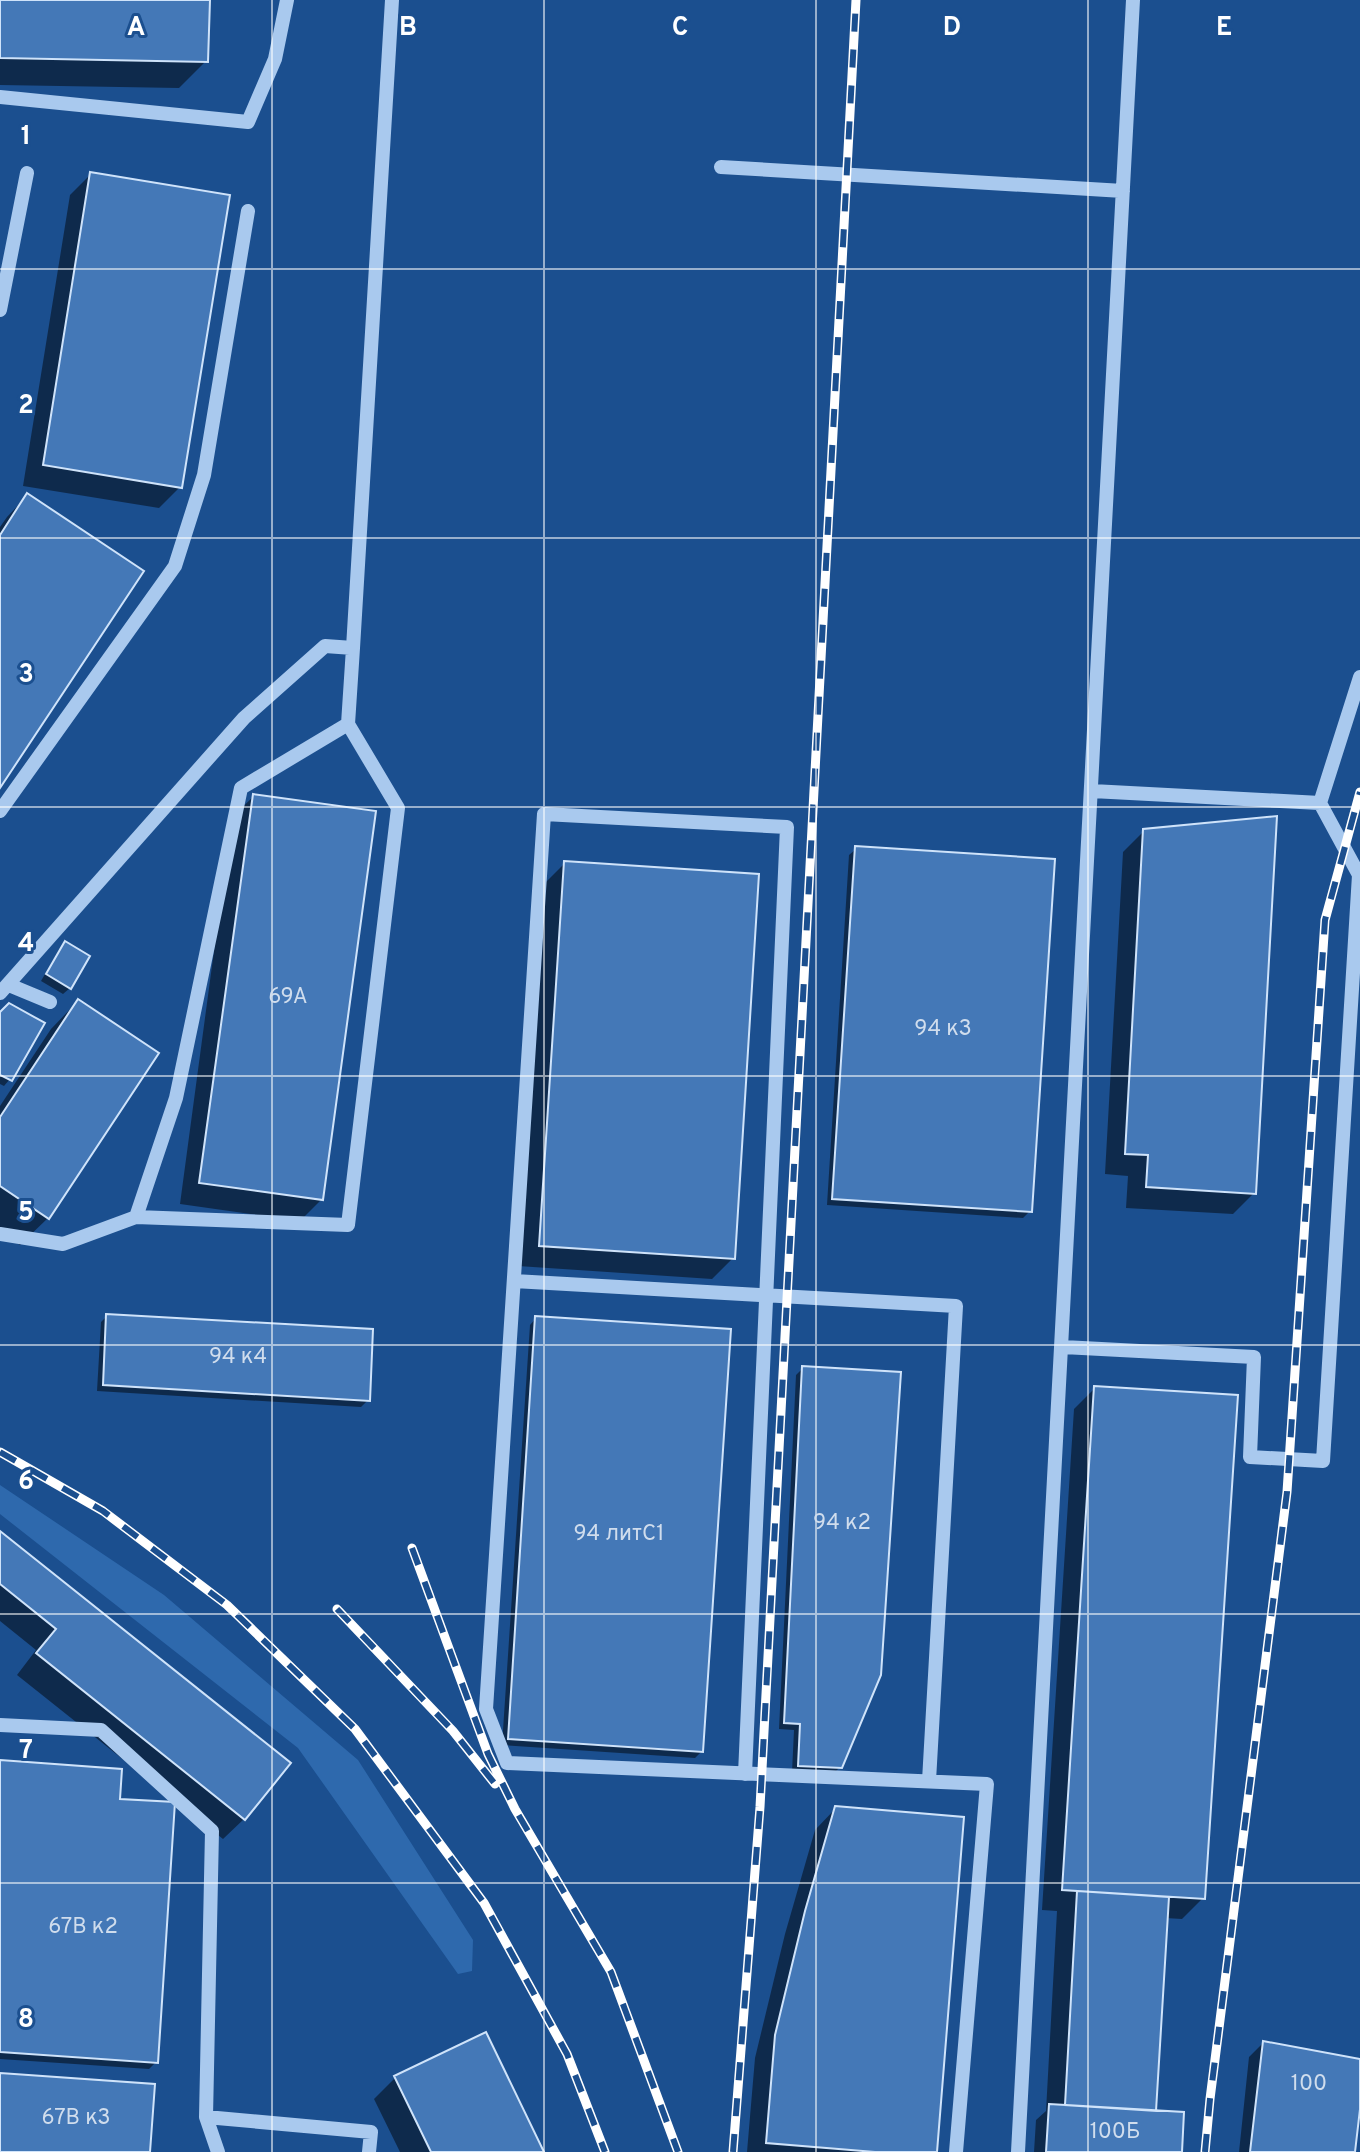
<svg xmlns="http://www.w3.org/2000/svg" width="1360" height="2152" font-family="Overpass,sans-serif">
<rect width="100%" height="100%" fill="#1b4f8f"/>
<path fill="#2e69ad" d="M0,1485l164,110 194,165 115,180 -1,31 -14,3 -160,-226 -298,-234z"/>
<path fill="#0007" d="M0,0h208l-2,61 -27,27 -179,-3z
M91,174l89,313 -21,21 -136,-22 47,-291z
M27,496l-27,288v-257l7,-10z
M254,796l67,404 -21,21 -120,-17 52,-387z
M1144,831l110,362 -21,21 -107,-6 2,-32 -23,-2 18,-322z
M856,849l174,362 -7,7 -196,-13 22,-350z
M565,863l168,395 -21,21 -194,-13 26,-382z
M66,944l4,44 -7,6 -22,-13 18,-31z
M78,1001l-30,217 -28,27 -20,-13v-126l51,-77z
M0,1015l10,64 -6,7 -4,-2z
M107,1316l261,84 -7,7 -264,-16 4,-69z
M536,1318l166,433 -7,7 -193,-13 28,-420z
M803,1368l37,399 -7,7 -41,-2 2,-42 -15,-1 17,-354z
M1095,1388l108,510 -21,21 -17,-1 -11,194 26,40h-146l2,-32 10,-9 11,-200 -15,-1 32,-501z
M0,1533l244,286 -21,20 -206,-164 19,-25 -36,-29z
M0,1762l118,39 38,261 -7,7 -149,-10z
M836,1808l99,344h-188l8,-94 30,-124 30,-104z
M1263,2043l97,18v32l-7,59h-114l10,-95z
M395,2078l147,74h-142l-26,-53z"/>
<path fill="#4478b7" stroke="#cfe3fa" stroke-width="2" d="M0,0h210l-2,62 -208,-4z
M90,172l140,23 -48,293 -139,-23z
M27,493l117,78 -144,217v-253z
M253,794l123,17 -53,389 -124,-17z
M1277,816l-21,378 -110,-7 2,-32 -23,-1 18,-325z
M855,846l200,13 -23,353 -200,-13z
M564,861l195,13 -24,385 -196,-13z
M65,941l25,15 -19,33 -25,-15z
M78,999l81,54 -110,166 -49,-33v-69z
M9,1003l36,20 -33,58 -12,-6v-63z
M106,1314l267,15 -3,72 -267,-16z
M535,1316l196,13 -28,423 -195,-13z
M802,1366l99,6 -20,303 -39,93 -44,-2 2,-42 -16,-1z
M1094,1386l144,9 -33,504 -143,-9z
M0,1531l291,232 -46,57 -209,-167 20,-24 -56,-45z
M0,1760l122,9 -2,30 55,3 -17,261 -158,-11z
M835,1806l129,11 -27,335h-62l-109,-9 9,-108 30,-124z
M1077,1891l92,6 -13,214 -91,-6z
M486,2032l58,120h-113l-37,-76z
M1263,2041l97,18v50l-5,43h-105z
M0,2073l155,11 -5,68h-150z
M1049,2104l135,8 -2,40h-136z"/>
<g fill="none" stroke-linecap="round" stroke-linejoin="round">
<path stroke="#a9c9ee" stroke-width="14" d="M0,97l248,25 27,-63 12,-59
M721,167l402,24
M0,310l27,-137
M1092,791l228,12 40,-126
M0,811l175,-245 29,-91 44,-264
M9,985l41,17
M0,993l244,-275 81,-72 28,2 39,-648
M136,1217l212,8 50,-417 -50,-84 5,-76
M0,1234l63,10 73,-27 40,-119 65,-310 107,-64
M514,1281l442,25 -27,475
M1063,1347l191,10 -4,100 73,4 36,-586 -39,-72
M0,1725l101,5 111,101 -6,286 12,35
M745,1774l42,-947 -243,-13 -58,895 21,54 480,21 -31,368
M206,2117l165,15 -2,20
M1018,2152l115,-2152"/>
<g stroke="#fff" stroke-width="9">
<path id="rail" d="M0,1452l103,59 124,94 128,124 129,174 83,151 38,98
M412,1548l76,206 27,55 96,163 67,180
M337,1609l116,122 42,53
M733,2152l27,-345 96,-1807
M1205,2152l5,-53 77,-607 38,-572 35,-128"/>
</g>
<use href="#rail" stroke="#1b4f8f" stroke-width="6" stroke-dasharray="18" stroke-linecap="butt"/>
</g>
<path fill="none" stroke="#fff" stroke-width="2" stroke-opacity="0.55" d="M272,0v2152M544,0v2152M816,0v2152M1088,0v2152M0,269h1360M0,538h1360M0,807h1360M0,1076h1360M0,1345h1360M0,1614h1360M0,1883h1360"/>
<g text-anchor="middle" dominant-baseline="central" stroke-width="6" stroke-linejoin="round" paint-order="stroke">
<g font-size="22" fill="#d0dded">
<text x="288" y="997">69А</text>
<text x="943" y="1029">94 к3</text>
<text x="238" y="1357">94 к4</text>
<text x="842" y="1523">94 к2</text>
<text x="619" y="1534">94 литС1</text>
<text x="83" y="1927">67В к2</text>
<text x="1309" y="2084">100</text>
<text x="76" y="2118">67В к3</text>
<text x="1115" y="2132">100Б</text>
</g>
</g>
<g font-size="26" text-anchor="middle" font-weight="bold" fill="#fff" stroke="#1b4f8f" stroke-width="6" stroke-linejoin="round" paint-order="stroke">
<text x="136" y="35">A</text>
<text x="408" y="35">B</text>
<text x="680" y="35">C</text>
<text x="952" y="35">D</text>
<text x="1224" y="35">E</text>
<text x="26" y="144">1</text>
<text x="26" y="413">2</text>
<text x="26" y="682">3</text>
<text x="26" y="951">4</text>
<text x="26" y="1220">5</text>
<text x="26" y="1489">6</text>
<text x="26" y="1758">7</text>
<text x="26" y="2027">8</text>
</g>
</svg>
